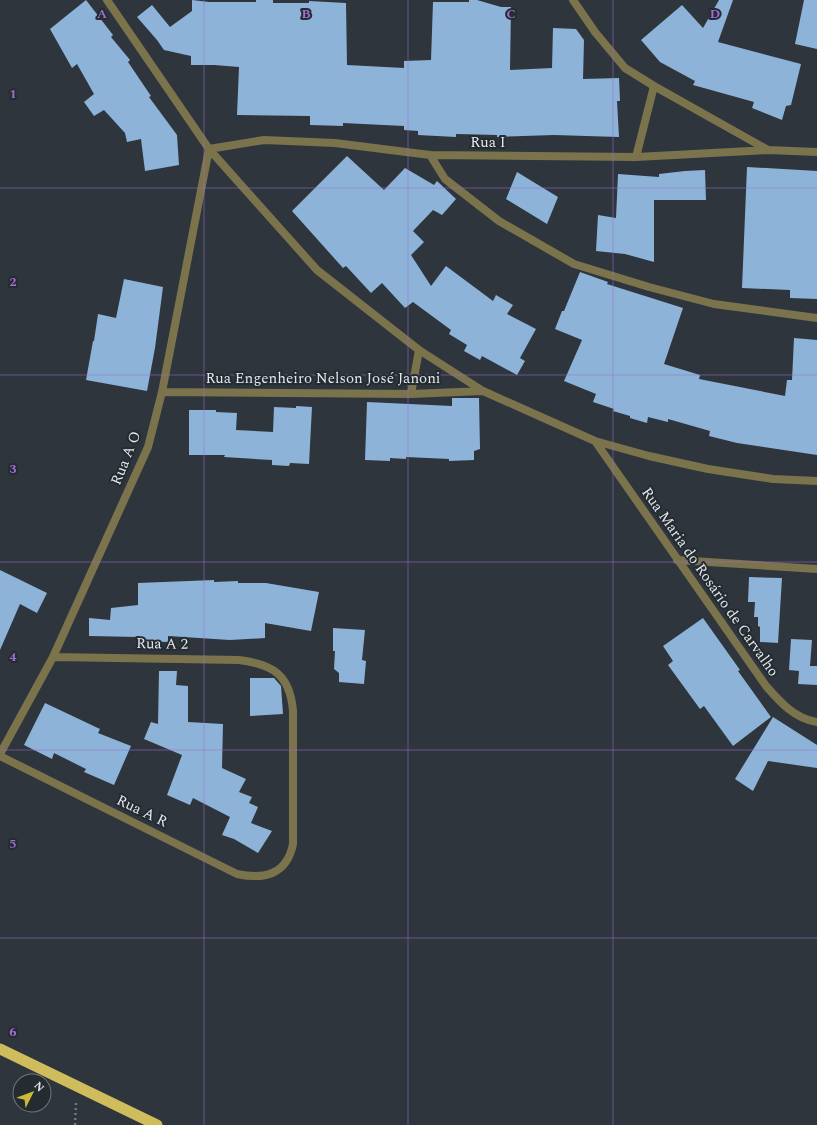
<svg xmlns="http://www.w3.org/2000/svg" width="817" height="1125" font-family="Spectral,serif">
<rect width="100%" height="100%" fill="#2e353c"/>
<path fill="#8db3d8" d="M86,0l27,35 -2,2 19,23 -2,2 23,34 -2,1 28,38 2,30 -34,6 -4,-32 -14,3 -2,-9 -21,-23 -10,6 -10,-14 10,-8 -17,-30 -5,4 -22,-39z
M192,0l17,2h47v-2h17v3h36v-2l37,2 1,62 57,3v-7l27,-1 2,-58h36v-2h8l24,7h10l-1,63 42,-2 1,-40 23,1 8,11 -1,39 36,-1 1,23h-3l2,36 -65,-2 -57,2v-2l-41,-1v3l-38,-2v-4l-14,-1v-4l-61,-3v3l-33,-1v-9l-73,-1 2,-48 -25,-2h-23v-9l-27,-6 -7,-10 -20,-23 15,-12 18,22 22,-16z
M719,0h14l-15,42 83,22 -10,41 -5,1 -4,14 -30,-12 2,-6 -61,-17 2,-4 -35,-19 -19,-22 41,-35 21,23z
M804,0h13v49l-22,-5z
M347,156l37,34 21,-22 29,17 3,-4 19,18 -14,16 -9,-5 -20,21 11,11 -13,13 20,31 15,-20 47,35 3,-6 17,10 -6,9 29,15 -16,29 5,3 -8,14 -35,-19 -2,4 -16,-9 3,-6 -18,-11 2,-4 -38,-28 -8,6 -23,-25 -11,10 -25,-27 -3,2 -51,-57z
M747,167l70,4v128l-27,-1v-8l-48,-2z
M705,170l1,30h-52v62l-29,-8 -29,-3 2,-36 18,3 2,-44 41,3v-3l26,-3z
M517,172l41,25 -11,27 -41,-25z
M580,272l28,10 -1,2 76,24 -19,56 36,11 -1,4 86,17 2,-16h5l2,-42 23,2v115l-80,-12 -28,-7 1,-5 -42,-12v3l-20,-5 -1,6 -17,-5v-2l-17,-5 1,-2 -21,-7 3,-8 -32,-13 18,-41 -27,-11 7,-18h2z
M124,279l39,8 -8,61 -8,43 -61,-11 7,-39h1l4,-27 18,4z
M452,398h27l1,51 -6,2v9l-25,1v-2l-43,-2v2l-16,-1v3l-25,-1 2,-58 85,4z
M296,406l16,1 -3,57 -19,-1 -1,3 -17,-1v-5l-48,-3 1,-2h-36v-45h27v2l21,1 -1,17 37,2 1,-25 22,1z
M0,570l47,23 -10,20 -17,-9 -20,46z
M749,577l33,1 -4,65 -18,-1v-15l-2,-1v-9h-4l1,-15h-7z
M214,580v2l24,-1v2h28l53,9 -8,39 -46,-8v15l-35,2 -62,-4v6l-30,-1v-4l-49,-1v-18l21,2 1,-12 27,-3v-22z
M703,618l37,52 -2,1 33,46 -38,29 -29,-40 -4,3 -32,-44 5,-4 -10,-15z
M333,628l32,2 -3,30 4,1 -2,23 -25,-2v-9l-5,-4 1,-18h-2z
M791,639l21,1 -2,26h7v19l-19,-1 1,-13 -10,-1z
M159,671h18l-1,14 12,1v36l35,2 -1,44 24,11 -7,13 13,5 -3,6 9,4 -7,16 21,8 -14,22 -24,-14 -12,-4 8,-18 -37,-19 -3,7 -23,-10 15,-40 -38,-16 7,-17 7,2z
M250,678h24l7,8 2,28 -33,2z
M45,703l55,26 -2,4 33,13 -17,39 -30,-13 2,-3 -32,-16 -2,6 -28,-14z
M773,717l44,28v23l-49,-7 -15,30 -18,-12z"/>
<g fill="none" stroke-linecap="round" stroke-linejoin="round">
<path stroke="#72787e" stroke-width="2.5" stroke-dasharray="2 3" stroke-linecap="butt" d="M75,1125l1,-22"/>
<path stroke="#7b734b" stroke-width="8" d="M107,0l102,149 108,121 102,80 64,41 112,50 54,15 59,13 65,10 44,2
M573,0l22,32 30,36 29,18 114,64 49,2
M430,155l15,24 54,42 75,43 75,23 65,17 103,14
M636,157l18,-71
M162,392l249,2 72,-3
M411,394l8,-44
M595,441l171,245c14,16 29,33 51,36
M677,560l140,9
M0,754l53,-97 95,-210 14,-55 47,-243 55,-9 71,3 95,12 206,2 132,-7
M0,756l237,118c28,6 50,0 56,-30v-133c-3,-36 -20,-47 -54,-51l-186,-3"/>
<path stroke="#cfbc5d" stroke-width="11" d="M0,1049l157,76"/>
</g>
<path fill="none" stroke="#9f6dcf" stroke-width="1" stroke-opacity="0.55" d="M204,0v1125M408,0v1125M613,0v1125M0,188h817M0,375h817M0,562h817M0,750h817M0,938h817"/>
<g text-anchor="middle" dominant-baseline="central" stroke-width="4" stroke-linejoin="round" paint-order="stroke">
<g font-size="15" fill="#e3e7ec" stroke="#242b31">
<text x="488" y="142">Rua I</text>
<text x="323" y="378">Rua Engenheiro Nelson José Janoni</text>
<text transform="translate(126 458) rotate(-68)">Rua A O</text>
<text transform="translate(710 582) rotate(55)">Rua Maria do Rosário de Carvalho</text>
<text transform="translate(162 644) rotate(1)">Rua A 2</text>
<text transform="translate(142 811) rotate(26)">Rua A R</text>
</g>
</g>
<g font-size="13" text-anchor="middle" font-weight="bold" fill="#9f6dcf" stroke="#242b31" stroke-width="4" stroke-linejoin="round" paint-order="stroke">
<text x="102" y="18">A</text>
<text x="306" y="18">B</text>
<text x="511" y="18">C</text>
<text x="715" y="18">D</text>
<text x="13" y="98">1</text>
<text x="13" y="286">2</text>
<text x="13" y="473">3</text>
<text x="13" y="661">4</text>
<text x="13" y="848">5</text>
<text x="13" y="1036">6</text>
</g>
<g transform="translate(32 1093) rotate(48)"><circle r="19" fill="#242b31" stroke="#70767c"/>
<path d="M0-3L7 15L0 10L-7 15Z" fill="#cfb837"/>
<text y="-6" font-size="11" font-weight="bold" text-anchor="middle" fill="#e3e7ec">N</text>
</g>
</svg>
